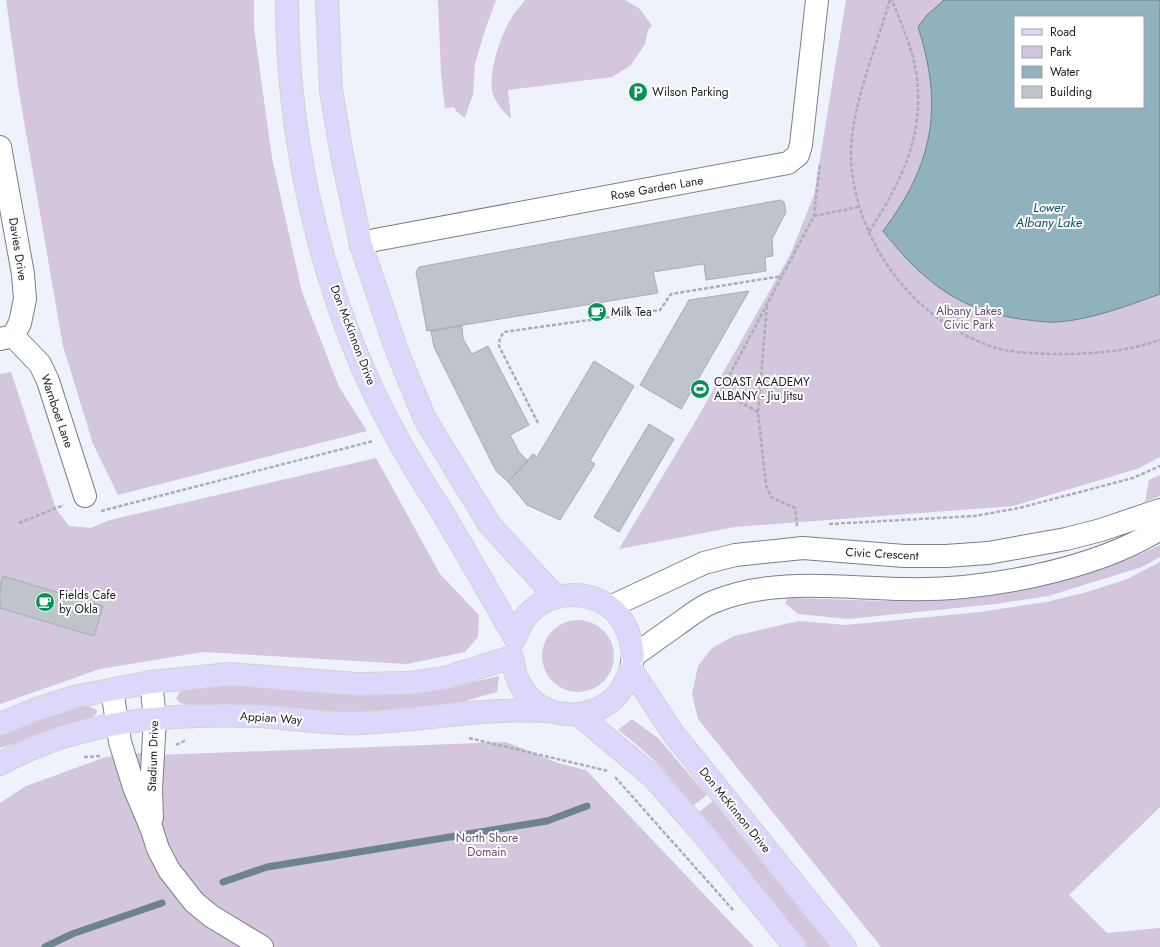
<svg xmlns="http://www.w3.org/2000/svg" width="1160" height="947" font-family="Jost,sans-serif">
<rect width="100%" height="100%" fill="#eef2fa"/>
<path fill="#d4c6dc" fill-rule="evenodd" d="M6,0h248v28l18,130 30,134 37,95 28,44 -249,64 -25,-51 -30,-98 -44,-254z
M438,0h58l-11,30 -10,34 -2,30 -8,24 -9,-7 -2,-4 -9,1 -4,-35z
M525,0h100l15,9 12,17 -4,4 -3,14 -14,21 -19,12 -104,13 3,29c-7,-7 -14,-14 -18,-25 -6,-19 8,-60 19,-77 3,-6 9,-11 13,-17z
M846,0h314v457l-23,12 -124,37 -278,21 -116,22 76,-127 95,-167 24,-60zM1015,17h128v90h-128z
M11,372l45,137 13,17 22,2 19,-8 266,-62 64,116 39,41 -1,22 -13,15 -58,12 -204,-12 -103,17 -100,35v-330z
M1160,475v21l-15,6 4,-22z
M1160,545v12l-18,10 -94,29 -52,8 -148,15 -50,-5 -13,-11 3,-5c68,1 139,8 207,-3 57,-9 113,-25 165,-50z
M1160,562v245l-91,88 38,38 53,-5v19h-279l-183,-228 -6,-25 6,-28 14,-18 22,-12 65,-15 47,4 134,-13 66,-10 41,-10 40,-13z
M542 656a36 36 0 1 1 72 0a36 36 0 1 1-72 0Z
M499,676l-2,16c-26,7 -52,16 -80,19 -76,7 -151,-9 -227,-6l-10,-2 -4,-5 4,-6 6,-2 53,-5 87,8 65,2 52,-6z
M88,706l9,4 -1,4 -10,8 -86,26v-13c28,-11 58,-26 88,-29z
M632,719l26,19 49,57 -14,11c-23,-30 -45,-54 -75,-76z
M506,742l52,21 28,7 168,177h-754v-144l26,-17 80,-29 33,-4 19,2z
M713,801l118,146h-23l-15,-18 -94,-117z"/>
<path fill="#90b1be" stroke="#6d848e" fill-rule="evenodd" d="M944,0h216v294c-33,12 -67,25 -102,28 -9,1 -20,-1 -30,-2 -66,-7 -105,-38 -145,-89 50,-66 61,-124 35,-204l9,-12zM1015,17h128v90h-128z"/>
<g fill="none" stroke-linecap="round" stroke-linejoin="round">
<path stroke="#6d848e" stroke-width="7" d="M223,882l44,-15 280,-46 40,-15
M45,947l27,-13 90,-31"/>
</g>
<path fill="#bec4ca" stroke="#a5acb2" d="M780,200l4,2 2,10 -14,27 1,17 -8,1 1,14 -60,9 -2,-16 -51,8 5,21 -231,38 -11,-59 3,-5z
M749,291l-68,118 -41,-24 49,-85z
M462,326l1,13 9,15 16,-8 41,79 -19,10 9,17 9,9 -20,21 -12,-11 -62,-124 -3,-16z
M594,361l40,25 -44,75 5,3 -35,56 -33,-15 -19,-23 25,-28 4,3z
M649,424l25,15 -55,93 -25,-15z
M3,576l100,30 -9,30 -94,-28v-21z"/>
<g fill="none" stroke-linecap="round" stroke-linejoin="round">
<g stroke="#7c7f86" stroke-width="24">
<path id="minor" d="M0,147l23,127 2,25 -5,24 -7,13 -13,3
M361,245l14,-5 413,-77 10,-8 3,-10 16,-145
M13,336l27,28 8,17 37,115
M610,607l94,-44 31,-8 68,-7 101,8h42l42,-3 78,-14 35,-9 59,-20
M631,669l2,-13c15,-10 29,-21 44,-31 11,-8 23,-18 36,-23 61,-25 127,-14 191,-13 78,2 189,-18 256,-60
M151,682l4,36 -4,71 1,29
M112,690l8,52 14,45 18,43 6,19 11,21 25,32 17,14 51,31"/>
</g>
<g stroke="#d1d2d2" stroke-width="24">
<path id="major" d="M287,0c0,145 37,304 107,432 15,29 33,56 50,83 24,41 48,82 71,123
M327,0l4,90 11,65 19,90 36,106 28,68 64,105 67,73
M515,638c4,-9 7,-19 15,-26 29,-28 82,-21 97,18 4,8 5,17 6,26
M631,669l42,64 172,214
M579,715l74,62 52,59 90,111
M0,724l34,-14 44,-14 73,-14 79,-8 127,10 51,-1 40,-6 64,-20c2,11 4,22 11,32 19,30 63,33 89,11 10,-8 14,-19 19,-31
M0,764c78,-43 168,-51 255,-48 35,1 70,9 105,7 47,-2 94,-10 141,-12 16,-1 33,0 49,0"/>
</g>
<path stroke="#abaeb4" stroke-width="2.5" stroke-dasharray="4 2" stroke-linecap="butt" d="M890,0c-13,44 -41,113 -39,158 4,84 62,162 142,189 18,6 38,6 57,7 41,0 70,-1 110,-14
M814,216l44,-9
M869,232c32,-50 57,-98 47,-160 -4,-25 -15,-49 -24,-72
M767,306l-9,106 8,73 5,12 24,11 2,18
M758,412l-37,-21 93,-175 6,-53
M538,423l-39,-77 1,-8 4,-6 156,-22 11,-16 111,-18
M101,511l272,-70
M19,523l45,-18
M829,524l146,-8 44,-8 114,-30 27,-12
M469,738l139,33
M176,745l10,-5
M84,757l17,-1
M615,777l119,134"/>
<use href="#minor" stroke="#fff" stroke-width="22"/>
<use href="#major" stroke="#ddd7fc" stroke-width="22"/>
</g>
<defs>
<g id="parking-disc" transform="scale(1)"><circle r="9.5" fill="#009353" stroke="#fff"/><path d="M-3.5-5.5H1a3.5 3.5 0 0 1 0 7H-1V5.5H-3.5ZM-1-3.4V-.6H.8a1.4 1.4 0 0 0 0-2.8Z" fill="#fff"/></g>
<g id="cafe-disc" transform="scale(1)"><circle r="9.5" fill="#009353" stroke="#fff"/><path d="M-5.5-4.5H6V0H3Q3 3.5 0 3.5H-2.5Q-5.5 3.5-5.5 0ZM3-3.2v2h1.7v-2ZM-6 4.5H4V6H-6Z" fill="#fff"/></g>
<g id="stadium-disc" transform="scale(1)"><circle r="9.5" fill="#009353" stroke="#fff"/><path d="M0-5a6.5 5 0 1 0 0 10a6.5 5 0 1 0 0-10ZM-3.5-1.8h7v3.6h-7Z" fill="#fff"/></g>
</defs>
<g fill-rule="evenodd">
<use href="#parking-disc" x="638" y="92"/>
<use href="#cafe-disc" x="597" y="312"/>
<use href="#stadium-disc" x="700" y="389"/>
<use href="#cafe-disc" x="45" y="602"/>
</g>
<g text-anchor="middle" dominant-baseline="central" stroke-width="4" stroke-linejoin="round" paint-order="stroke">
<g font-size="12" fill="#1b1c1f" stroke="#fff" text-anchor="start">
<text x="652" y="92">Wilson Parking</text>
<text x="611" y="312">Milk Tea</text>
<text x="714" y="382">COAST ACADEMY<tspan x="714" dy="14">ALBANY - Jiu Jitsu</tspan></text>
<text x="59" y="595">Fields Cafe<tspan x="59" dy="14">by Okla</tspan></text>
</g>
<g font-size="12" fill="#1b1c1f" stroke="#fff">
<text transform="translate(657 188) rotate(-10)">Rose Garden Lane</text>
<text transform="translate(18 249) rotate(81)">Davies Drive</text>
<text transform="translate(353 335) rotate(69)">Don McKinnon Drive</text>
<text transform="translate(57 411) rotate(71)">Warnboet Lane</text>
<text transform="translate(882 554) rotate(3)">Civic Crescent</text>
<text transform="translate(271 718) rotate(4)">Appian Way</text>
<text transform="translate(153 756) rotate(-88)">Stadium Drive</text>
<text transform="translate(735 810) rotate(51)">Don McKinnon Drive</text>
</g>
<g font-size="12" fill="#654b72" stroke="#fff">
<text x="969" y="311">Albany Lakes<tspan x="969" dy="14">Civic Park</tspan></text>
<text x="487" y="838">North Shore<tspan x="487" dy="14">Domain</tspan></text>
</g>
<g font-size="13" font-style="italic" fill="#0c5064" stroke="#fff">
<text x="1049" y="207">Lower<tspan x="1049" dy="15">Albany Lake</tspan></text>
</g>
</g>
<rect x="1014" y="16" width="130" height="92" fill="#ffffff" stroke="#a4a4a5"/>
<rect x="1022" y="29" width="20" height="6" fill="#ddd7fc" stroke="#a4a4a5"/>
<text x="1050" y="36" font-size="12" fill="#1b1c1f">Road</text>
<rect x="1022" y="46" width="20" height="12" fill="#d4c6dc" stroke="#a4a4a5"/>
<text x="1050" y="56" font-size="12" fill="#1b1c1f">Park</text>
<rect x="1022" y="66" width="20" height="12" fill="#90b1be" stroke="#a4a4a5"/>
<text x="1050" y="76" font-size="12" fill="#1b1c1f">Water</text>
<rect x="1022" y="86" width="20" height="12" fill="#bec4ca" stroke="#a4a4a5"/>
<text x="1050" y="96" font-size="12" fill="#1b1c1f">Building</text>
</svg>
